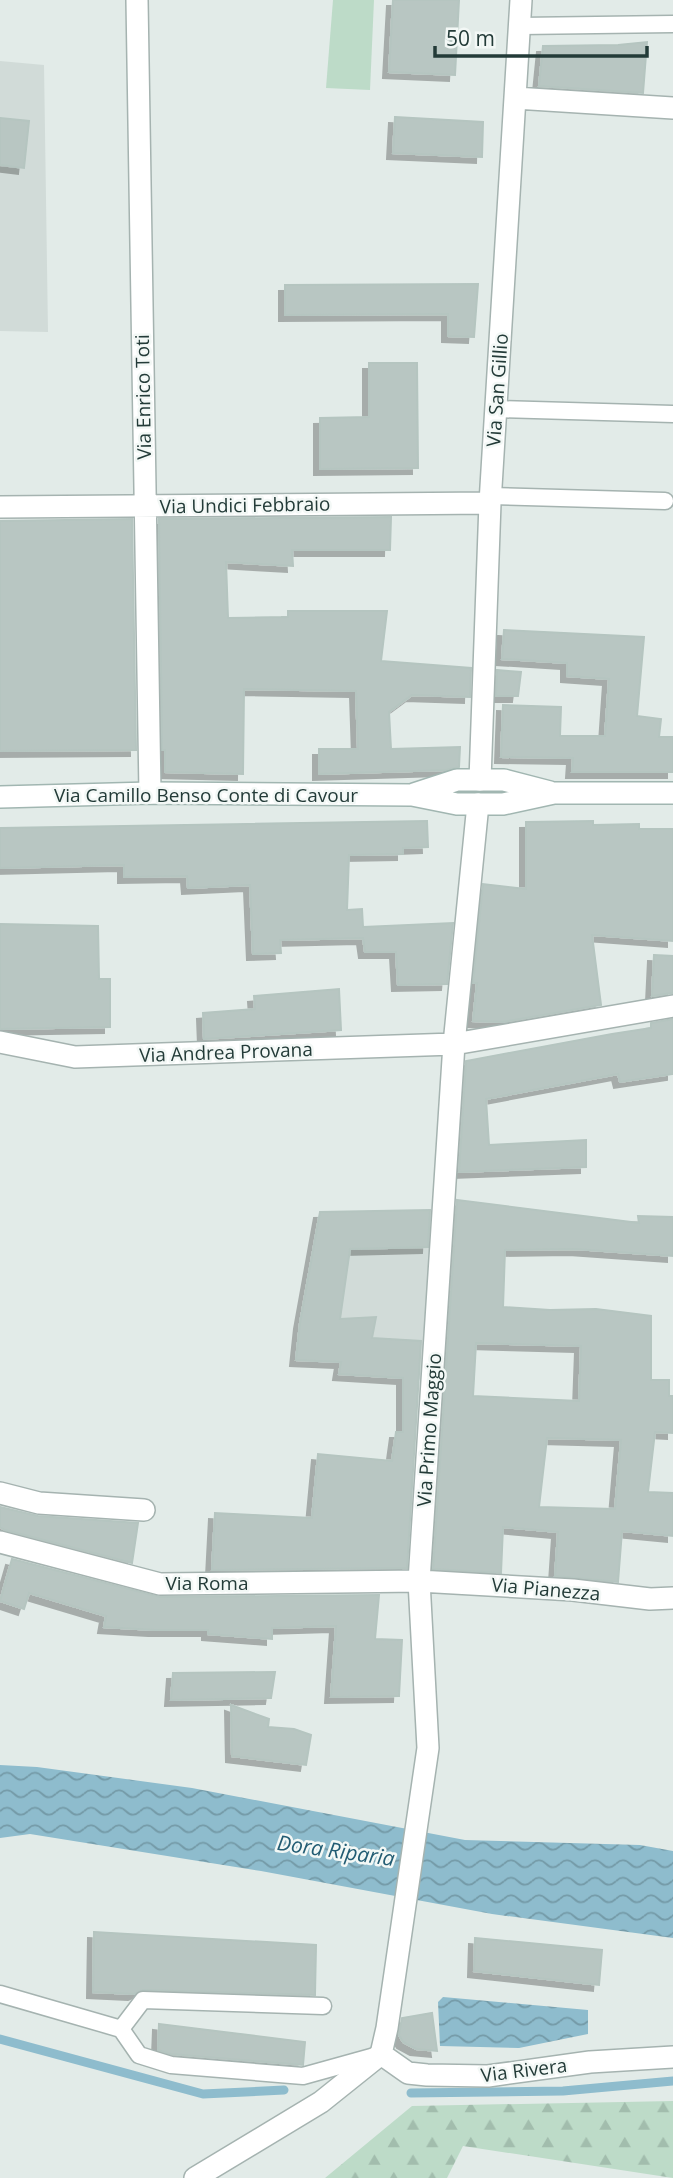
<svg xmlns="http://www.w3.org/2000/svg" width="673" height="2178" font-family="'Open Sans',sans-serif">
<defs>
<pattern id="forest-firs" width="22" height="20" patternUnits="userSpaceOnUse" patternTransform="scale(1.75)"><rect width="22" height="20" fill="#bddbc8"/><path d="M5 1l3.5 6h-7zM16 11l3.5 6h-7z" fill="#a2bdad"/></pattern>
<pattern id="water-waves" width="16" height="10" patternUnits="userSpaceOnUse" patternTransform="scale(1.75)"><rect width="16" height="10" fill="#8ebccd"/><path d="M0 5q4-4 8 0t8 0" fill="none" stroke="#749aa7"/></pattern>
<filter id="shadow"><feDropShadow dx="-6" dy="6" stdDeviation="0" flood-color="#0004"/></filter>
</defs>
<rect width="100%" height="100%" fill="#e2ebe8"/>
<path fill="#d1dbd8" d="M0,61l44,4 4,267 -48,-1z
M433,1210l-6,170 -88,-6 1,-12 -44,-2 4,-37 20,-111z"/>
<path fill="#bddbc8" d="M333,0h41l-4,90 -44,-2z"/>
<path fill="url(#forest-firs)" d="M673,2101v77l-210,-32 -16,32h-122l87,-72z"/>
<path fill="url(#water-waves)" d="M0,1765l37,2 155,21 273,52 175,5 33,6v87l-181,-24 -231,-43 -231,-37 -30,4z
M443,1997l145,13v24l-69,14 -79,-2 -2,-44z"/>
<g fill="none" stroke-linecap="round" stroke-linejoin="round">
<path stroke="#8ebccd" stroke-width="9" d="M0,2039l203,55 81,-4
M411,2093l152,-2 110,-10"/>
</g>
<path fill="#b8c6c2" stroke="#b5c5c0" stroke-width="2" fill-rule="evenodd" filter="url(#shadow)" d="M393,0h66l-4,75 -66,-3z
M647,42l-4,51 -104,-7 4,-40 75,-1z
M395,117l88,5 -1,35 -89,-4z
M0,118l29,3 -5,47 -24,-3z
M478,284l-4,53 -26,-1v-22l-163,1v-30z
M369,363h48l1,105 -98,1v-51l49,-1z
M391,517l-1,33h-98l1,16 -67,-4 2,56 60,-1v-6h99l-6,50 90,7 -1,29 -58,-2 -23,17 2,37 69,-2 -1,20 -13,3 -127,4v-25h39l-2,-58 -112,-2 -1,85 -78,-2v-22h-3l-3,-231z
M132,519l4,231 -136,1v-230z
M504,630l140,7 -7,79 24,3 -2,18h14v35h-101l1,-14 -72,-1 2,-52 58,2 -1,29h45l4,-57 -42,-3v-13l-65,-4z
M497,670l24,2 -3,24h-22z
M427,821l1,26 -25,1v6l-54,1 -2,55 15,-1 1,18 90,-4 -6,61 -49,1 -2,-33h-31l-2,-14 -83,2 1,13 -28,1 -3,-69 -62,3 -1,-12 -63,1v-12l-124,3v-40z
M593,821v4l46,-1v5h34v112l-81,-6 9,70 -98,17 -30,-1 4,-38h-4l10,-99 43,5v-67z
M0,924l98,2 1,53h11v48l-110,2z
M654,955l19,1v37l-21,3z
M339,989l2,41 -137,9 -1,-26 52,-4 -1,-13z
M673,1019v55l-53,8 -2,-8 -132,25 3,46 97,-5v27l-127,5 7,-111 146,-27 39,-6v-5z
M457,1200l182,23 -1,-7 35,1v39l-98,-7 -70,1 -2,57 47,3 46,-1 55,7v64h18v16h4v37l-18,-1 -7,60 25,1v43l-51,-5 -4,51 -63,-6 3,-44 -55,-5 -2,46 -68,-4zM476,1343l105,3 -2,55 -106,-5zM547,1438l74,2 -6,69 -76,-2z
M430,1210l-2,37 -78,2 -10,70 36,-2 -4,21 49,3 -14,227 -195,2 3,-57 97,5 6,-64 74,7 4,-29h7v-54l-64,-4 2,-12 -45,-2 4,-37 20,-111z
M0,1507l38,9 100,7 -6,40 -127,-33 -5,-3z
M12,1559l148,38 219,-2 -4,44 27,1 -3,56 -68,1 5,-71 -64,2v11l-64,-5v-4h-54l-50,-3 2,-11 -77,-23 -5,16 -24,-8z
M275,1672l-4,26 -100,2 2,-27z
M231,1705l38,14 -1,8 26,2 17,6 -5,30 -74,-9z
M94,1932l222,13 -1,50 -172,-5 -9,4 -41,-2z
M475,1938l127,12 -3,35 -125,-14z
M432,2013l5,38 -21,-2 -13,-7 -4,-7 3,-17z
M159,2024l146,18 -2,23 -133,-11 -12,-4z"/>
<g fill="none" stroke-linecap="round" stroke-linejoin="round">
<g stroke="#a5b3b0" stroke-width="19">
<path id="lane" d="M520,26l153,-2
M496,409l177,5
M490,496l175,5
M0,1994l121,35 18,26 32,10 132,11 72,-20
M121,2029l22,-29 180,6"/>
</g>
<g stroke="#a5b3b0" stroke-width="24">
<path id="street" d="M137,0l13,793
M515,98l158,10
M0,507l490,-4
M480,780l10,-277 31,-503
M0,1042l75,15 379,-13 219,-38
M0,1493l39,10 105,7
M0,1542l160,42 259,-3 154,9 77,9 23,-1
M381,2054l6,-26 41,-280 -9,-167 35,-537 24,-240
M381,2054l27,19 19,2 61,1 102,-14 83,-5
M195,2178l126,-76 60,-48"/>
</g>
<g stroke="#a1b6b1" stroke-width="24">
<path id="secondary" d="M414,794l43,-14h47l46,12
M0,797l150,-4 262,2 45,9h46l51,-11h119"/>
</g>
<use href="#lane" stroke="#fff" stroke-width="16"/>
<use href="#street" stroke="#fff" stroke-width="21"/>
<use href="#secondary" stroke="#fff" stroke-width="21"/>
</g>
<g text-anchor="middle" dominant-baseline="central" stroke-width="5" stroke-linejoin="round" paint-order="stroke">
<g font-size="19" fill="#233b38" stroke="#f3f8f6">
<text transform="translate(497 390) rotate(-86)">Via San Gillio</text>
<text transform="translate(143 397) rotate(-91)">Via Enrico Toti</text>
<text transform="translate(245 505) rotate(-1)">Via Undici Febbraio</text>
<text x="206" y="795">Via Camillo Benso Conte di Cavour</text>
<text transform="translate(226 1052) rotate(-2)">Via Andrea Provana</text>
<text transform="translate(429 1430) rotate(-86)">Via Primo Maggio</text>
<text x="207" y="1583">Via Roma</text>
<text transform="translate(546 1589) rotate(5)">Via Pianezza</text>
<text transform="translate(524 2070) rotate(-7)">Via Rivera</text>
</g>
<g font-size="21" font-style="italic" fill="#225c73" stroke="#f3f8f6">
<text transform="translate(336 1850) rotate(8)">Dora Riparia</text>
</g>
</g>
<path d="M435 46v10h212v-10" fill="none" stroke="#233b38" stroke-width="3.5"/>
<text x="446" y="46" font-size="21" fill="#233b38" stroke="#f3f8f6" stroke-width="5" paint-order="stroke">50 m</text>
</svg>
